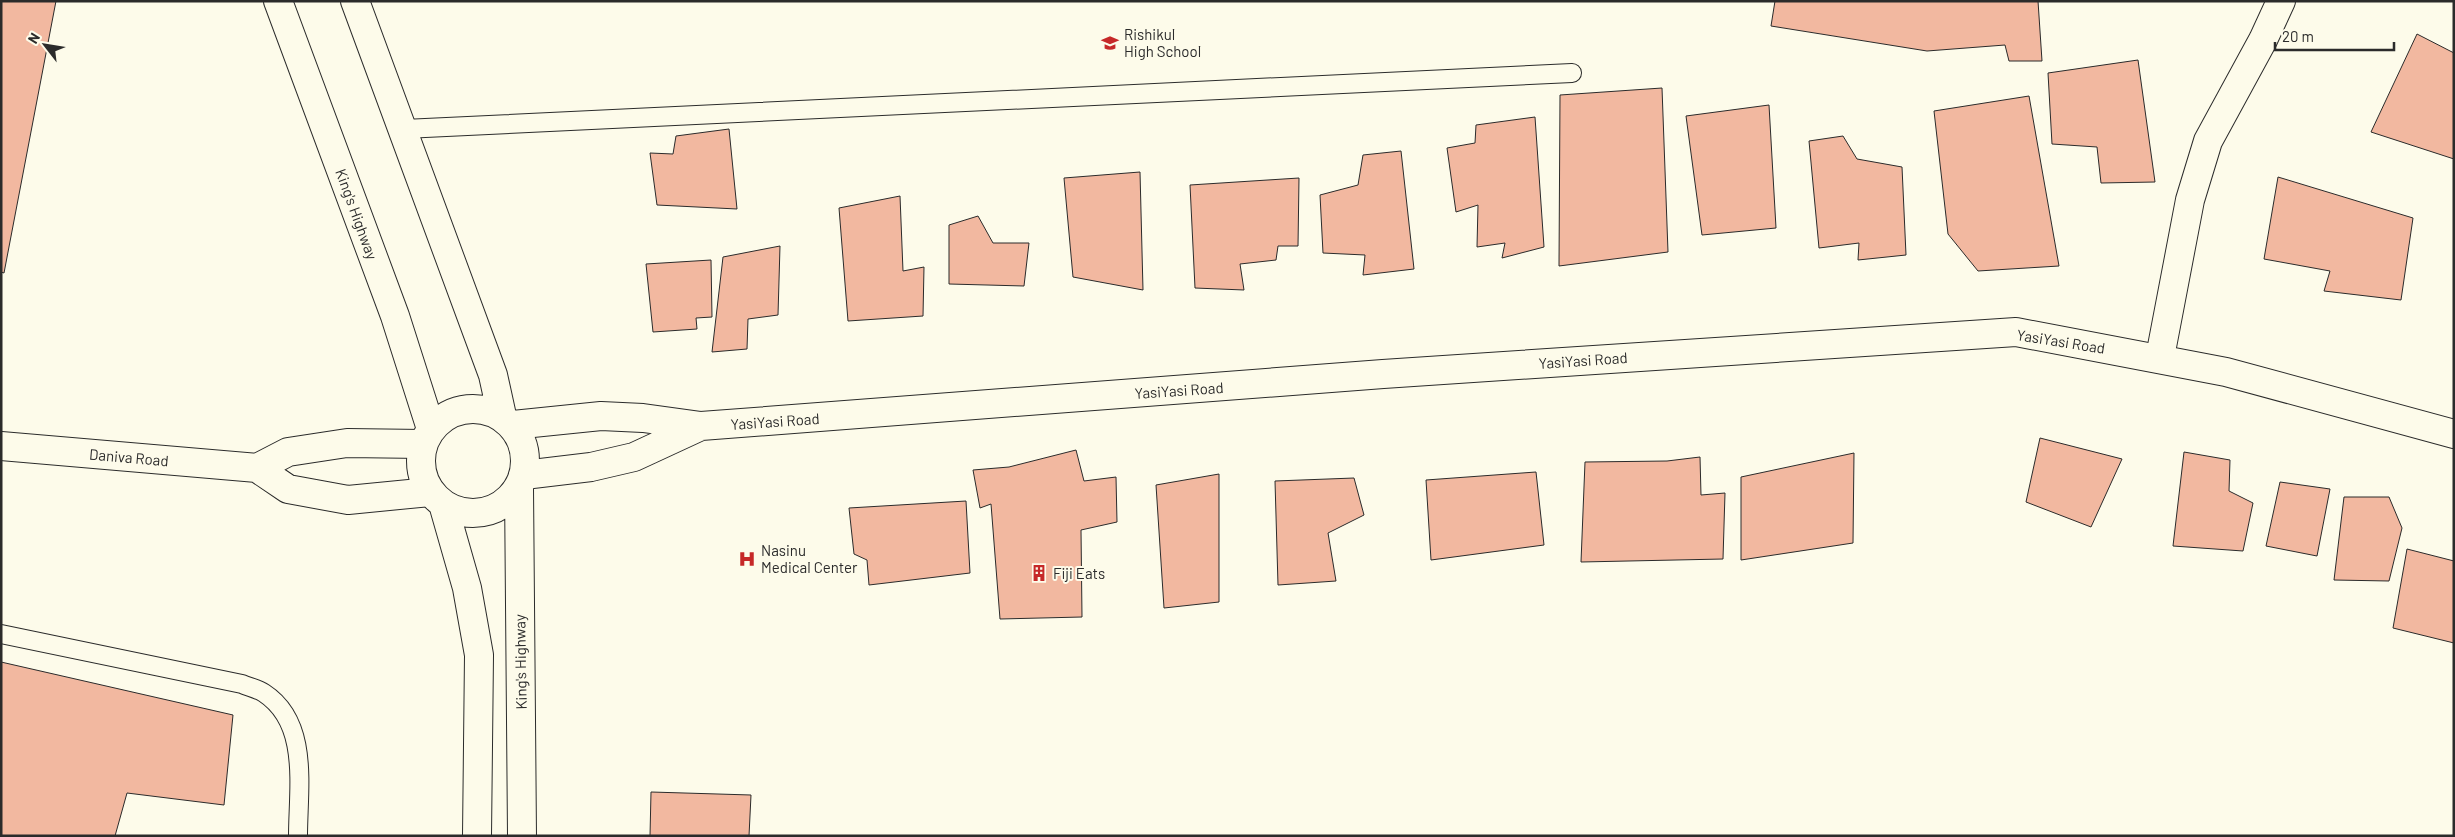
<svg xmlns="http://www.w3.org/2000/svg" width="2455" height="837" font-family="Barlow,sans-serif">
<rect width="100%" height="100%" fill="#fdfbea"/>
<path fill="#f2b8a0" stroke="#2b2b2b" d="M1,1h55l-52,272 -3,-1z
M1775,1h263l4,60h-33l-4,-16 -78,6 -156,-25z
M2417,34l37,19v106l-83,-27z
M2138,60l17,122 -54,1 -4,-36 -45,-3 -4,-71z
M1662,88l6,164 -109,14 1,-171z
M2029,96l30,170 -81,5 -30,-37 -14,-123z
M1769,105l7,123 -74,7 -16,-119z
M1535,117l9,130 -42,11 3,-15 -28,4 1,-42 -22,7 -9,-64 28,-5 1,-18z
M729,129l8,80 -80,-4 -7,-52 23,1 3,-18z
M1843,136l14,23 45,8 4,88 -48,5 1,-17 -40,5 -10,-107z
M1401,151l13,118 -51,6 2,-20 -42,-2 -3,-58 38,-10 5,-30z
M1140,172l3,118 -70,-13 -9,-99z
M2278,177l135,41 -12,82 -77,-9 6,-20 -66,-12z
M1299,178l-1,68h-20l-2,14 -36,4 4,26 -49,-2 -5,-103z
M900,196l3,75 21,-4 -1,49 -75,5 -9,-113z
M978,216l15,27h36l-5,43 -75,-2v-59z
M780,246l-2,69 -30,4 -1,30 -35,3 11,-95z
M711,260l1,57 -16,1 1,11 -44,3 -7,-68z
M2040,438l82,21 -31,68 -65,-25z
M1076,450l8,31 32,-4 1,45 -36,8 1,87 -82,2 -9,-115 -11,4 -7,-38 36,-3z
M2184,452l46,8 -1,31 24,12 -10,48 -70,-5z
M1854,453l-1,90 -112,17v-83z
M1700,457l1,38 24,-2 -2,66 -142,3 4,-100 82,-1z
M1536,472l8,73 -113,15 -5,-80z
M1219,474v128l-55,6 -8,-123z
M1354,478l10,37 -36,18 8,48 -58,4 -3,-104z
M2280,482l50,7 -13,67 -51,-10z
M2344,497h45l13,31 -13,53 -55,-1z
M966,501l4,72 -101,12 -2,-25 -13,-6 -5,-46z
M2407,549l47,12v82l-61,-15z
M1,662l232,53 -9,90 -97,-12 -12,43h-114z
M651,792l100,3 -2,41h-99z"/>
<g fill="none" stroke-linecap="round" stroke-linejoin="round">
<g stroke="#2b2b2b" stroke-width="20">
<path id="lane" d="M404,129l1168,-56
M1,634l241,50c7,3 16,5 22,9 46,30 34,95 34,143"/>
</g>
<g stroke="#2b2b2b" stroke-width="30">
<path id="street" d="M2160,357l30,-157 18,-59 55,-101 18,-39"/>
</g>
<g stroke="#2b2b2b" stroke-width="30">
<path id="secondary" d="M513,425l88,-9 42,2 58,8 682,-52 633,-42 210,40 228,62
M1,446l256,22 31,21 60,11 82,-8
M257,468l31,-16 59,-9 76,1
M524,475l67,-8 43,-10 67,-31"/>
</g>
<g stroke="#2b2b2b" stroke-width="30">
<path id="highway" d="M278,1l117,315 36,113
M355,1l138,374 9,41
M421 461a52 52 0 1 1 104 0a52 52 0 1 1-104 0Z
M519,488l3,348
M443,504l24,84 12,67 -2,181"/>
</g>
<use href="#lane" stroke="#fdfbea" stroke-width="18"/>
<use href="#street" stroke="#fdfbea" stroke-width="28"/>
<use href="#secondary" stroke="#fdfbea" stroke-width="28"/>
<use href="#highway" stroke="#fdfbea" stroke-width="28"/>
</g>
<defs>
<g id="school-bare" transform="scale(1.35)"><path d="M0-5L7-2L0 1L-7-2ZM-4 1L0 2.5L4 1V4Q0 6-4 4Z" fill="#c62828" stroke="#fdfbea" stroke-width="2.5" paint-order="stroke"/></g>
<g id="hospital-bare" transform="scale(1.35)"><path d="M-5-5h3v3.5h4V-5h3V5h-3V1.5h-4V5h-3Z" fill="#c62828" stroke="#fdfbea" stroke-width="2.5" paint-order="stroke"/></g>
<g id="building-bare" transform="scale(1.35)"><path d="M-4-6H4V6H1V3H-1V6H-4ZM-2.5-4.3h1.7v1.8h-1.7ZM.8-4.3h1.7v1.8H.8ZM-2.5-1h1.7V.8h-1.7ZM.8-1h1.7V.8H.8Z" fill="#c62828" stroke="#fdfbea" stroke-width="2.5" paint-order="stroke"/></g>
</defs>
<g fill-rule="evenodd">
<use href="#school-bare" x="1110" y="43"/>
<use href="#hospital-bare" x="747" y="559"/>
<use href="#building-bare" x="1039" y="573"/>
</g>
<g text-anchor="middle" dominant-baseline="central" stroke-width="4" stroke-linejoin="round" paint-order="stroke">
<g font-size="15" fill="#2b2b2b" stroke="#fdfbea" text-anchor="start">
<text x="1124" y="34">Rishikul<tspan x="1124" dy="17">High School</tspan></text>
<text x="761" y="550">Nasinu<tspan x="761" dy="17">Medical Center</tspan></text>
<text x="1053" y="573">Fiji Eats</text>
</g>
<g font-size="15" fill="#2b2b2b" stroke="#fdfbea">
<text transform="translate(357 214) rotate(70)">King's Highway</text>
<text transform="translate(2061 341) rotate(9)">YasiYasi Road</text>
<text transform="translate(1583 360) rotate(-4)">YasiYasi Road</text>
<text transform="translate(1179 390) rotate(-4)">YasiYasi Road</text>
<text transform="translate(775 421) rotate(-4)">YasiYasi Road</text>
<text transform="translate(129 457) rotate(5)">Daniva Road</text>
<text transform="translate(520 662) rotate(-91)">King's Highway</text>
</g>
</g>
<rect width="2455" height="837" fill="none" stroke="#2b2b2b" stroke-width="5"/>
<g transform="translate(45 45) rotate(301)" stroke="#fdfbea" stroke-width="4" paint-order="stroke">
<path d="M0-4L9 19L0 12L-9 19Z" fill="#2b2b2b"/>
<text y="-8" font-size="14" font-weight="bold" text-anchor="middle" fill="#2b2b2b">N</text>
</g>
<path d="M2275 42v8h119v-8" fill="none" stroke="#2b2b2b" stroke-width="2.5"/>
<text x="2282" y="42" font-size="15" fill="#2b2b2b" stroke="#fdfbea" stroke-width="4" paint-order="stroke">20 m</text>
</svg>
